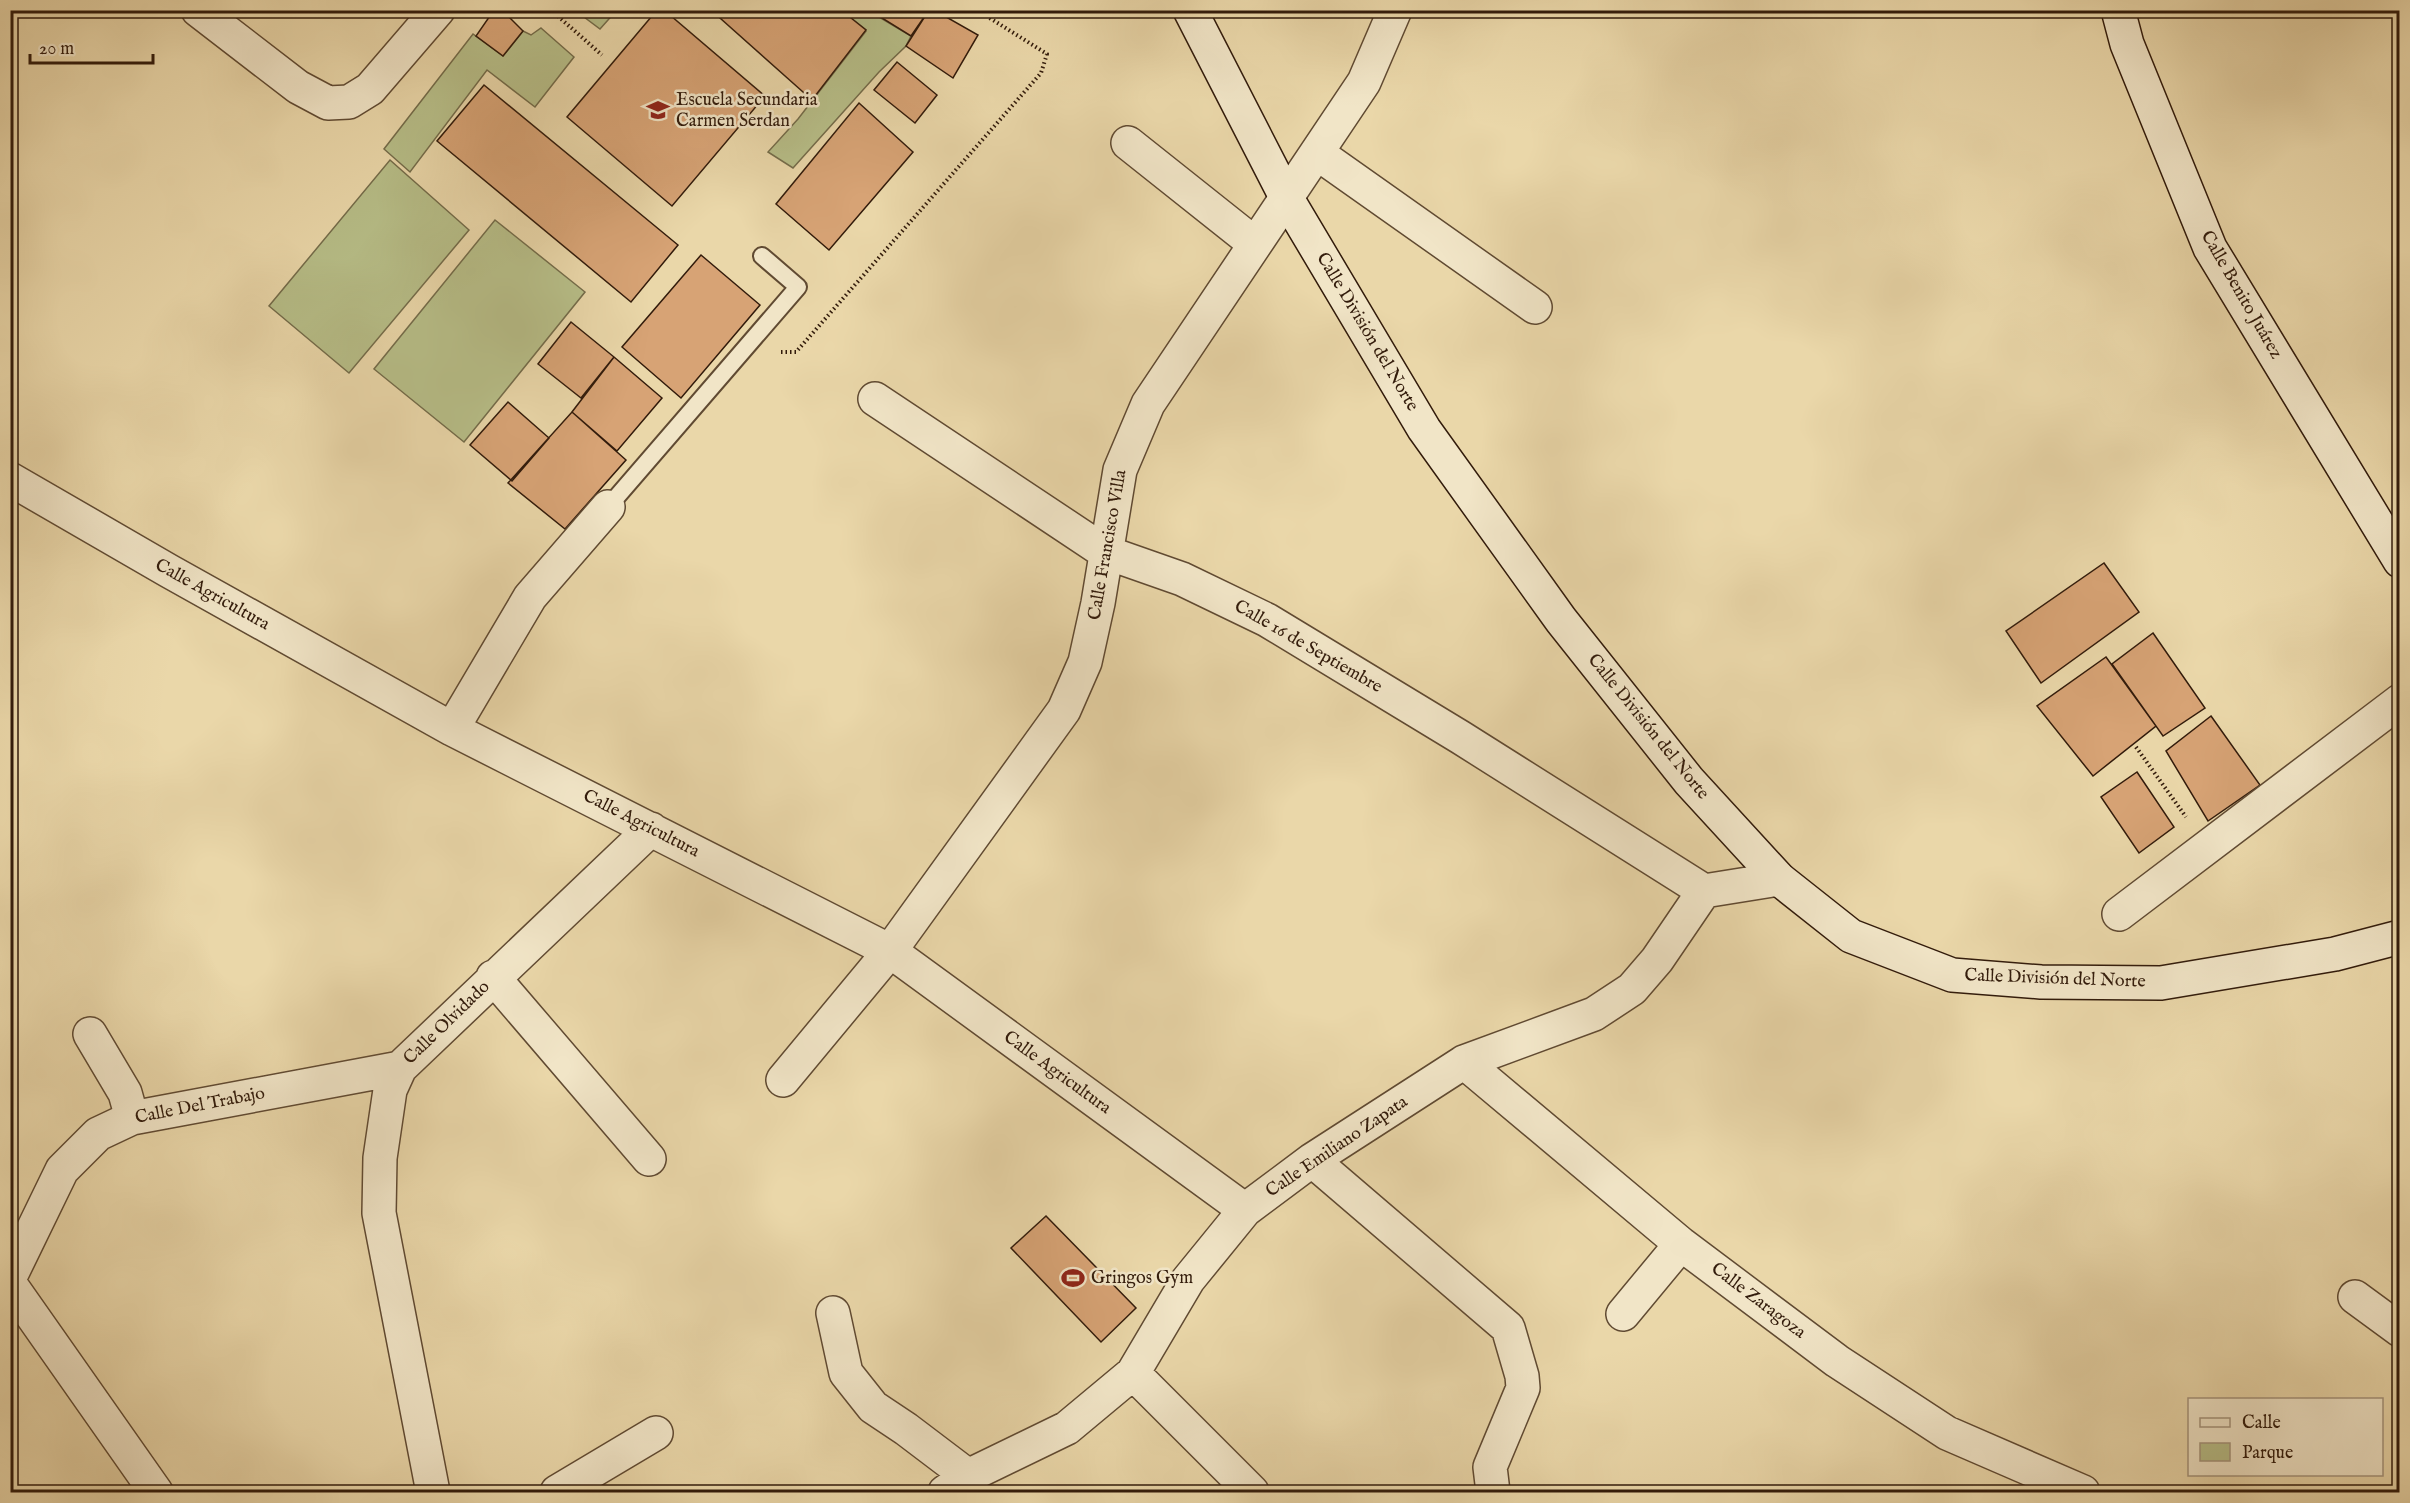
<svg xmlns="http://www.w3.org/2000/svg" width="2410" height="1503" font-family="'IM FELL English',serif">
<rect width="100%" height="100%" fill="#ead7a9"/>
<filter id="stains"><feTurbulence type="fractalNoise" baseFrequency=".00333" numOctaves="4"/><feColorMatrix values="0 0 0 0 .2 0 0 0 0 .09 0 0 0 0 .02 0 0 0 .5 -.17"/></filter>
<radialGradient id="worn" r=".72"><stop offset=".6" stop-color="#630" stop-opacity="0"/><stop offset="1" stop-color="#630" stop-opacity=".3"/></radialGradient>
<path fill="#b7be88" stroke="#746c4a" stroke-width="1.5" d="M576,11h40l-16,18z
M841,11h28l42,25 -5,10 -27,26 -86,96 -25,-16 30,-33 68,-88z
M541,28l33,29 -39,50 -48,-37 -77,102 -26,-23 89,-115 30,22 20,-25 8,4z
M390,160l79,70 -120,143 -80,-67z
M495,220l90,72 -121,150 -90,-73z"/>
<path fill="#d7a375" stroke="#321b0b" stroke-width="1.5" d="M494,10h8l21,21 -20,25 -27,-20z
M657,10h7l101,86 -93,110 -105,-89z
M711,10h130l25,20 -54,70z
M869,10h60l-18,26z
M929,10h5l44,25 -25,43 -47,-32z
M897,62l40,33 -22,28 -41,-33z
M484,85l194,160 -47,57 -194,-161z
M859,103l54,49 -84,98 -53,-46z
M701,255l59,50 -79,93 -59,-51z
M571,322l43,35 -33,41 -43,-34z
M614,357l48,41 -45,53 -45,-39z
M508,402l41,36 -37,43 -42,-36z
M572,412l54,48 -61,69 -57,-46z
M2104,563l35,49 -98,71 -35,-52z
M2153,633l52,75 -42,28 -51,-72z
M2106,657l50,69 -63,50 -56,-70z
M2211,716l49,69 -52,36 -42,-70z
M2137,772l37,55 -35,26 -38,-56z
M1046,1216l90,92 -35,34 -90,-94z"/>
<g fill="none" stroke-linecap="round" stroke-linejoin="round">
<g stroke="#604a32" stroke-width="20">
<path id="lane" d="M608,507l190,-220 -36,-31"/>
</g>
<g stroke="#604a32" stroke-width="36">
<path id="street" d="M198,10l100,77 30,16 21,-1 21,-13 68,-79
M1128,143l127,101
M1317,153l218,154
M875,399l230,153 77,27 85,41 193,117 244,154
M10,479l159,92 283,158 438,222 355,259
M452,729l78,-132 78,-90
M2119,914l281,-213
M493,977l156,182
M90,1034l35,59 7,25
M1464,1062l217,182 156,117 110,72 136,59
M783,1080l107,-129 174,-241 21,-48 13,-59 22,-133 28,-66 216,-322 31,-72
M1312,1160l196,168 14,48 1,12 -33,79 3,25
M10,1277l52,-107 36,-36 34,-16 268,-50
M10,1284l146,208
M2355,1297l45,33
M833,1313l13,60 27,34 33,22 62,47
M1623,1314l58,-70
M1133,1373l119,119
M433,1492l-54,-279 1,-55 10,-68 10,-22 251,-239
M557,1492l99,-59
M945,1492l23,-16 99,-48 66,-55 55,-93 57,-70 67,-50 152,-98 130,-48 38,-25 25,-29 47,-69 75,-12"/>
</g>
<g stroke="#321b0b" stroke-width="36">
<path id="secondary" d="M1190,10l96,187 138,232 137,191 128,161 90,98 72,57 101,39 89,7 120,1 174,-29 65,-17
M2118,10l9,34 83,204 190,313"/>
</g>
<path stroke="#321b0b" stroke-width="4" stroke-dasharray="1.5 3" stroke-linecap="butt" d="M551,10l51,45
M781,352h15l245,-279 6,-19 -70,-44
M2136,747l50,70"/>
<use href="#lane" stroke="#f1e5c7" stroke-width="16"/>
<use href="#street" stroke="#f1e5c7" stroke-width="33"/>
<use href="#secondary" stroke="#f1e5c7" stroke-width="33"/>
</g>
<defs>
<g id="school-bare" transform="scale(1.8)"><path d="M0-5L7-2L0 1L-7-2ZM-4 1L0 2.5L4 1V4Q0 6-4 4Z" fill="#8f2418" stroke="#f1e5c7" stroke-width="2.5" paint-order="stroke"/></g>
<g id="stadium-bare" transform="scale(1.8)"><path d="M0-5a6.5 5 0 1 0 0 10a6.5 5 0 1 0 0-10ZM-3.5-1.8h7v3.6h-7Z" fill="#8f2418" stroke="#f1e5c7" stroke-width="2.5" paint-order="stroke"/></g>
</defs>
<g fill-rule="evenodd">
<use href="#school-bare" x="658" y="110"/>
<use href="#stadium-bare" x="1073" y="1278"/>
</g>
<g text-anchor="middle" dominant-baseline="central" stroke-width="5" stroke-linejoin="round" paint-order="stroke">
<g font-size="18" fill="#321b0b" stroke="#f1e5c7" text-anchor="start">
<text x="676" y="100">Escuela Secundaria<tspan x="676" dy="21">Carmen Serdan</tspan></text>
<text x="1091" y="1278">Gringos Gym</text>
</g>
<g font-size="18" fill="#321b0b" stroke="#f1e5c7">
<text transform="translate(2241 295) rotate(60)">Calle Benito Juárez</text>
<text transform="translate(1367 332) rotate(59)">Calle División del Norte</text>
<text transform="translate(1108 545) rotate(-80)">Calle Francisco Villa</text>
<text transform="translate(212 595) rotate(29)">Calle Agricultura</text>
<text transform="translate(1308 647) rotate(30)">Calle 16 de Septiembre</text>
<text transform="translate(1648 727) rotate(51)">Calle División del Norte</text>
<text transform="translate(641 824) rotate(27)">Calle Agricultura</text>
<text transform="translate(2055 979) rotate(2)">Calle División del Norte</text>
<text transform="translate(447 1023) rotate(-44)">Calle Olvidado</text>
<text transform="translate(1057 1073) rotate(36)">Calle Agricultura</text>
<text transform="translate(200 1106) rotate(-11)">Calle Del Trabajo</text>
<text transform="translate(1337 1147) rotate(-34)">Calle Emiliano Zapata</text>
<text transform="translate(1758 1301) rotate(37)">Calle Zaragoza</text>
</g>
</g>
<rect width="2410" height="1503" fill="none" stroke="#ead7a9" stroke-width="36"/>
<rect x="12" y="12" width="2386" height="1479" fill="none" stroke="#321b0b" stroke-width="3"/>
<rect x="18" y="18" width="2374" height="1467" fill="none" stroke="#321b0b" stroke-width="1.5"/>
<rect x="2188" y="1398" width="195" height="78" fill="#f1e5c7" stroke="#a5947c" stroke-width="1.5"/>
<rect x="2200" y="1418" width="30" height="9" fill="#f1e5c7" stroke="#a5947c" stroke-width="1.5"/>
<text x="2242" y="1428" font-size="18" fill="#321b0b">Calle</text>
<rect x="2200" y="1443" width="30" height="18" fill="#b7be88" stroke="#a5947c" stroke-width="1.5"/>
<text x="2242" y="1458" font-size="18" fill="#321b0b">Parque</text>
<path d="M30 54v9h123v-9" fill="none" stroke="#321b0b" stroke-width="3"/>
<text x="39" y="54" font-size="18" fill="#321b0b" stroke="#f1e5c7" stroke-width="4.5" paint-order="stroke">20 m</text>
<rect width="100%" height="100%" filter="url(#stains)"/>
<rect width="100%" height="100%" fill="url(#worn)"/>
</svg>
